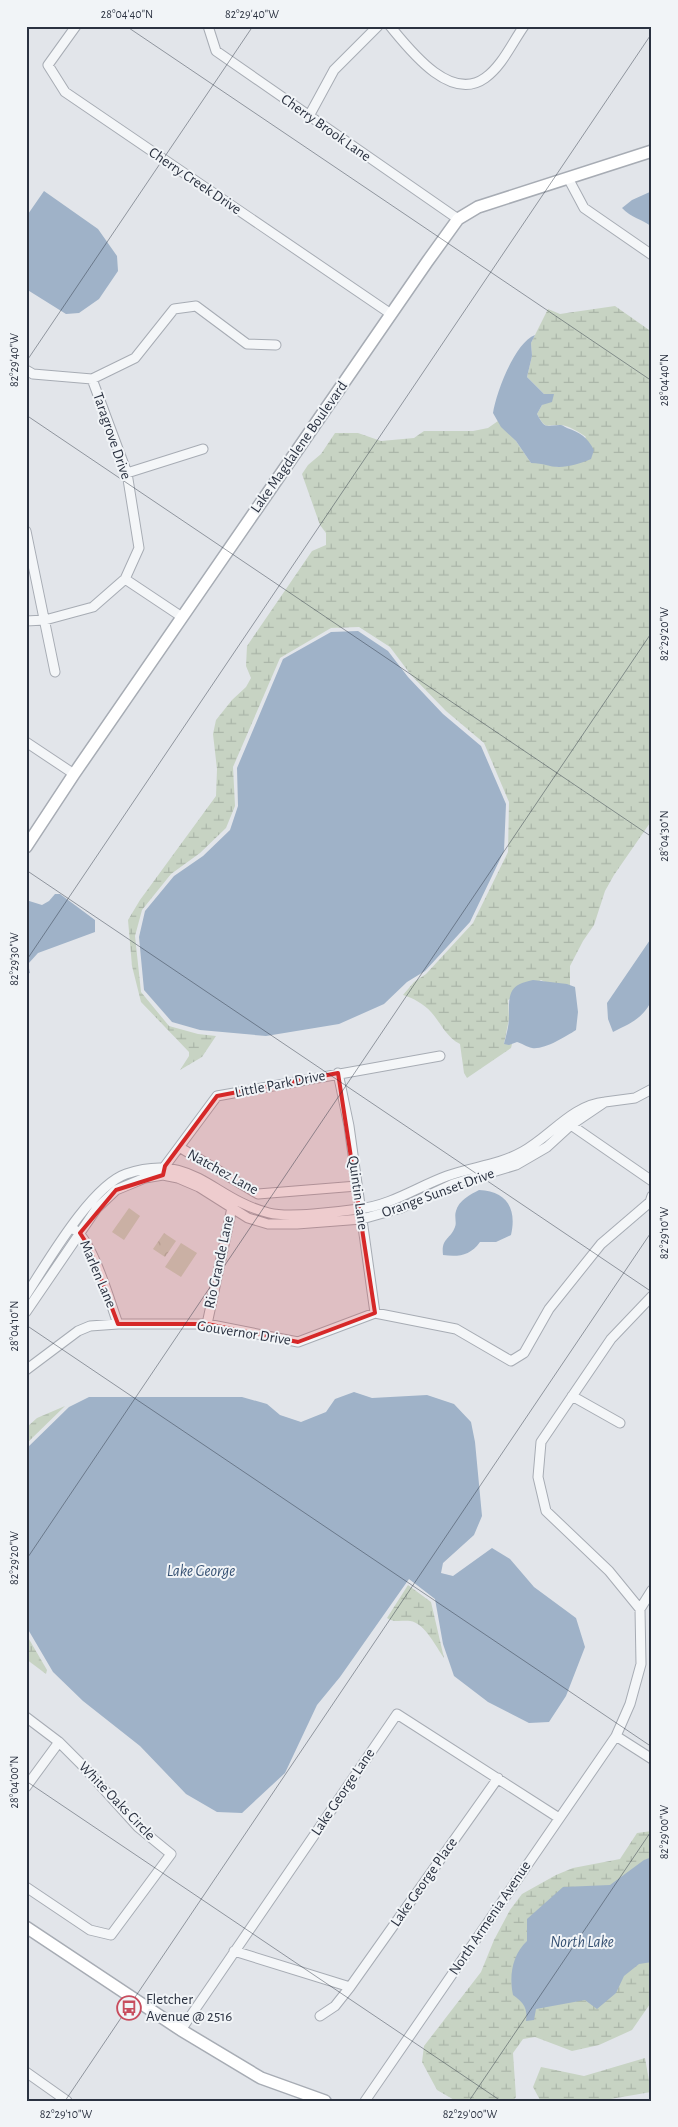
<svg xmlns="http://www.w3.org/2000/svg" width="678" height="2127" font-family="'Alegreya Sans',sans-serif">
<defs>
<pattern id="wetland-marsh" width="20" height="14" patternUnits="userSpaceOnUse" patternTransform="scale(1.25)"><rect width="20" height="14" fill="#c7d3c3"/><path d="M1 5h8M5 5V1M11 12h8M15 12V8" fill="none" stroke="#abb6a9"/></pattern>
<pattern id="park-crowns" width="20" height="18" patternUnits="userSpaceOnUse" patternTransform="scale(1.25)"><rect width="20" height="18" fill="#c7d3c3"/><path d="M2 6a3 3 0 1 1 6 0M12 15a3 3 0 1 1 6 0" fill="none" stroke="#abb6a9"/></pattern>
</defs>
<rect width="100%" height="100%" fill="#e2e5ea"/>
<path fill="url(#wetland-marsh)" d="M615,306l37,26v488l-38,55 -9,16 -11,34 -11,16 -13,25v19l-23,-2 -6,-3 -33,20 1,19 -5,25h8l-1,4 -44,30 -3,-5 -4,-29c-14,-7 -19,-21 -29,-32 -7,-8 -18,-14 -28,-17l11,-13 12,-8 47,-51 35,-71 1,-50 -25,-59 -38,-32 -35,-36 -21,-28 -31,-20 -28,1 -51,30 -47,109 2,39 -9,22 -26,25 -29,21 -29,36 -7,26 6,56 28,34 29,8 18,2 -14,21 -22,13 9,-14v-4l-48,-50 -9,-36 -4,-46 12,-20 76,-104 1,-27 -4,-35 3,-14 16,-20 14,-13 5,-9 -5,-12 1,-20 65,-95 14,-6v-12l-6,-8 -18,-51 6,-9 13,-11 14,-21h23l23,8 33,-3 10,-7h49l15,-3 10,-7 18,20 15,22h14l13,4 28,-30c-7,-5 -18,-12 -26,-12 -15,0 -14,5 -23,-11l5,-9 12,-11h-10l-17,-17 5,-21 -1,-13 17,-34 12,5z
M65,1406l-39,38v-16l11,-10z
M408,1585l23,17 13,56c-8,-11 -19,-35 -34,-37 -8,-1 -16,2 -23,-3z
M26,1634l21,36 -1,4 -20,-15z
M652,1831v170l-20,29 -33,15 -27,6 -37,-14 -12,2 -10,14 3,44 -3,4h-57l-19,-11 -15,-28 2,-16 57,-74 13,-32 16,-30 12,-16 34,-19 17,-7 47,-9 17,-26z
M645,2058l6,34 -52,9 -59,-1 -7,-13 8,-20 43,9z"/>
<path fill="url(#park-crowns)" d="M164,1233l12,8 -11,16 -12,-8z"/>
<path fill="#c7d3c3" d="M129,1208l11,8 -16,24 -12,-8z
M181,1243l16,10 -16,24 -16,-10z"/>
<path fill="#9fb2c8" d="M44,191l54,38 19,27 1,15 -19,28 -20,14 -13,1 -40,-25v-72z
M652,191v36c-10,-8 -21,-9 -30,-19l10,-8z
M535,335l-4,8 1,13 -5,21 17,17h10l-2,8 -10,3 -5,9c8,15 8,12 23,11 3,0 3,1 7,3 14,5 20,9 27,22l-3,9c-9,4 -22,8 -32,8 -10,0 -15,-4 -28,-4l-15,-22 -15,-14 -8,-14c3,-20 22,-71 42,-78z
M358,631l30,20 20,26 35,37 38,32 25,58 -2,47 -34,71 -45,49 -18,11 -23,22 -45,20 -73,12 -66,-6 -28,-8 -28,-32 -5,-53 6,-26 29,-35 29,-20 27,-26 8,-24 -1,-38 46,-109 48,-27z
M55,894h5l35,26v12l-57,21 -10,11 2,9 -4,1v-74l16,5 7,-4z
M652,937v62c-8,19 -21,24 -39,33l-5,-13 -1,-16z
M533,980l34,4 8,3 3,25 -2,18c-11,7 -32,20 -44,18 -5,-1 -11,-5 -15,-6l-8,3 -5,-1c2,-8 5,-18 5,-27 0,-23 -1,-32 24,-37z
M479,1190c28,1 38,19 32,45l-15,7h-16c-10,14 -22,15 -37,13 -2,-17 7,-15 12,-28 2,-4 -1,-11 1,-16 2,-10 15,-17 23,-21z
M354,1392l18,6 55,-3 27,9 17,18 4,20 7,74 -8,19 -31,28 -2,10 12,3 39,-28 18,11 24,28 42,31 9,29 -19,49 -17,26 -20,1 -41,-21 -34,-26 -11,-32 -8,-45 -26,-20 -69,98 -23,28 -32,68 -43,40 -25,-1 -31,-18 -46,-48 -57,-45 -30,-29 -27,-46v-177l43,-42 20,-10h153l25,7 13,11 21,7 25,-10 9,-13z
M652,1857v105l-13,2 -15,12 -8,17 -19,16 -12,-9 -49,9 -2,11 -8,1c2,-13 -3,-19 -13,-26 -4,-19 -1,-40 14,-54v-22l36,-32 47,-2 34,-25z"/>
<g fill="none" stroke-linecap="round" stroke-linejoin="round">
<g stroke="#a7acb4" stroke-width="11">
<path id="street" d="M76,26l-28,39 17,27 326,222
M208,26l8,25 242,168
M390,26c19,23 60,77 95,52 17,-12 27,-35 39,-52
M309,116l25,-46 44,-44
M568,178l16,30 68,47
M26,370l7,4 59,5 43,-21 39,-49 22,-3 51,38 29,1
M127,473l76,-24
M26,531l29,141
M125,579l57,38
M26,621l19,-1 48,-13 32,-28 14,-31 -12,-75 -35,-94
M26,742l48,32
M338,1073l11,53 26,187
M605,1102l30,-4 17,-9
M569,1121l2,4 81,56
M179,1147l79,47 99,-8
M164,1170l1,-4 52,-70 223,-40
M75,1230c18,12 35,72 43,94
M26,1295c21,-32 65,-109 100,-121 67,-23 86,25 143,39 19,5 69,-1 90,-4 33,-4 58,-22 88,-33 24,-9 52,-11 75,-24 28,-15 50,-47 83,-50l-34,23 -24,22 -31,18 -63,19 -52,24 -39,11 -65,5h-29l-20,-6 -49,-31 -21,-9 -15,-3 -18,3 -29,12 -19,18 -71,104
M207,1324l26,-121
M26,1370l52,-39 12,-5 28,-2h89l91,18 77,-29 81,16 55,32 13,-8 25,-44 52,-65 49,-42 2,-6
M572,1396l48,27
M640,1609l-31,-38 -63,-60 -8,-34 3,-35 70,-103 41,-43
M26,1717l33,25 21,21 58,64 33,27 -60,81 -21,-5 -64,-43
M616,1736l36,23
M26,1787l33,-45
M234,1951l116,36
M320,2016l15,-10 15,-19 148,-209
M181,2030l216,-316 162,104
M26,2072l41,29
M365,2101l251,-365 14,-32 11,-40 -1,-55 12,-19"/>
</g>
<g stroke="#a7acb4" stroke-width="14">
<path id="secondary" d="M26,847l48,-73 353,-512 31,-43 20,-12 174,-56
M26,1927l155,103 80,48 64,23"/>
</g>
<use href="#street" stroke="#f4f6f8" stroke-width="9"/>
<use href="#secondary" stroke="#fff" stroke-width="11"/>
</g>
<path fill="#d62828" fill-opacity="0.2" stroke="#d62828" stroke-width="4" stroke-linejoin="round" d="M338,1073l37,240 -77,29 -91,-18h-89l-29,-77 -9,-14 36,-43 47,-15 2,-9 52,-70z"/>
<path fill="none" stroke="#2b3241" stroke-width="1" stroke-opacity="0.45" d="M126,26l526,355M26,362l227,-336M26,415l626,422M26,870l626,422M26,961l626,-928M26,1325l626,422M26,1560l626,-928M26,1781l475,320M65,2101l587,-870M469,2101l183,-271"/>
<defs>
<g id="bus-ring" transform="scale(1.25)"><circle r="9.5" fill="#f1f4f7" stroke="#c84d5e" stroke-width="1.5"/><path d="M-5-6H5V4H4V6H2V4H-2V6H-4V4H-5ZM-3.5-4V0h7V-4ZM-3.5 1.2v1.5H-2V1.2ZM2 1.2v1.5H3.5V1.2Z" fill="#c84d5e"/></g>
</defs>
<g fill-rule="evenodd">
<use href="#bus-ring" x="129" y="2008"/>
</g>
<g text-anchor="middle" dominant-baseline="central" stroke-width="4" stroke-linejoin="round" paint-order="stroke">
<g font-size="15" fill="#2b3241" stroke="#f1f4f7">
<text transform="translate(326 128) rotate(35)">Cherry Brook Lane</text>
<text transform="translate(195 181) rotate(34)">Cherry Creek Drive</text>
<text transform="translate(112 436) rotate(71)">Taragrove Drive</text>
<text transform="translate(299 447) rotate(-55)">Lake Magdalene Boulevard</text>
<text transform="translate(280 1084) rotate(-11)">Little Park Drive</text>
<text transform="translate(223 1172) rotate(29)">Natchez Lane</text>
<text transform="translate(358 1193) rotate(82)">Quintin Lane</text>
<text transform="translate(438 1193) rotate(-20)">Orange Sunset Drive</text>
<text transform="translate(219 1262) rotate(-78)">Rio Grande Lane</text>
<text transform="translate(98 1274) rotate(67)">Marlen Lane</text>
<text transform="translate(244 1333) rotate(9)">Gouvernor Drive</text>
<text transform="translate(343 1792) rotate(-56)">Lake George Lane</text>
<text transform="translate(117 1801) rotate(46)">White Oaks Circle</text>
<text transform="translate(424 1882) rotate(-55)">Lake George Place</text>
<text transform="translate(490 1918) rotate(-56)">North Armenia Avenue</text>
</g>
<g font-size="15" fill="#2b3241" stroke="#f1f4f7" text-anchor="start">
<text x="146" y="1999">Fletcher<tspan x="146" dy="17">Avenue @ 2516</tspan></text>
</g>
<g font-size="16" font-style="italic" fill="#365173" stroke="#f1f4f7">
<text x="201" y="1571">Lake George</text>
<text x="582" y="1942">North Lake</text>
</g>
</g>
<rect width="678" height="2127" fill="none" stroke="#f1f4f7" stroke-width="55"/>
<rect x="28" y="28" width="622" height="2072" fill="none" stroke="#2b3241" stroke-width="2"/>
<g font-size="12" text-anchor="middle" fill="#2b3241">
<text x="127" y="18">28°04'40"N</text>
<text x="252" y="18">82°29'40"W</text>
<text transform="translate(14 360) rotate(-90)" y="4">82°29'40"W</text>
<text transform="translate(664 380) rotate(-90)" y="4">28°04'40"N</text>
<text transform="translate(664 634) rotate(-90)" y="4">82°29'20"W</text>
<text transform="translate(664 836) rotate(-90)" y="4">28°04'30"N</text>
<text transform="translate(14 959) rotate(-90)" y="4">82°29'30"W</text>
<text transform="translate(664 1233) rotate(-90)" y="4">82°29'10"W</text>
<text transform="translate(14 1326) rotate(-90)" y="4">28°04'10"N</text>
<text transform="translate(14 1558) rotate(-90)" y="4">82°29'20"W</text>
<text transform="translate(14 1782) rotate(-90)" y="4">28°04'00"N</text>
<text transform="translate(664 1832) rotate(-90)" y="4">82°29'00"W</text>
<text x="66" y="2118">82°29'10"W</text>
<text x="470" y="2118">82°29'00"W</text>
</g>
</svg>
